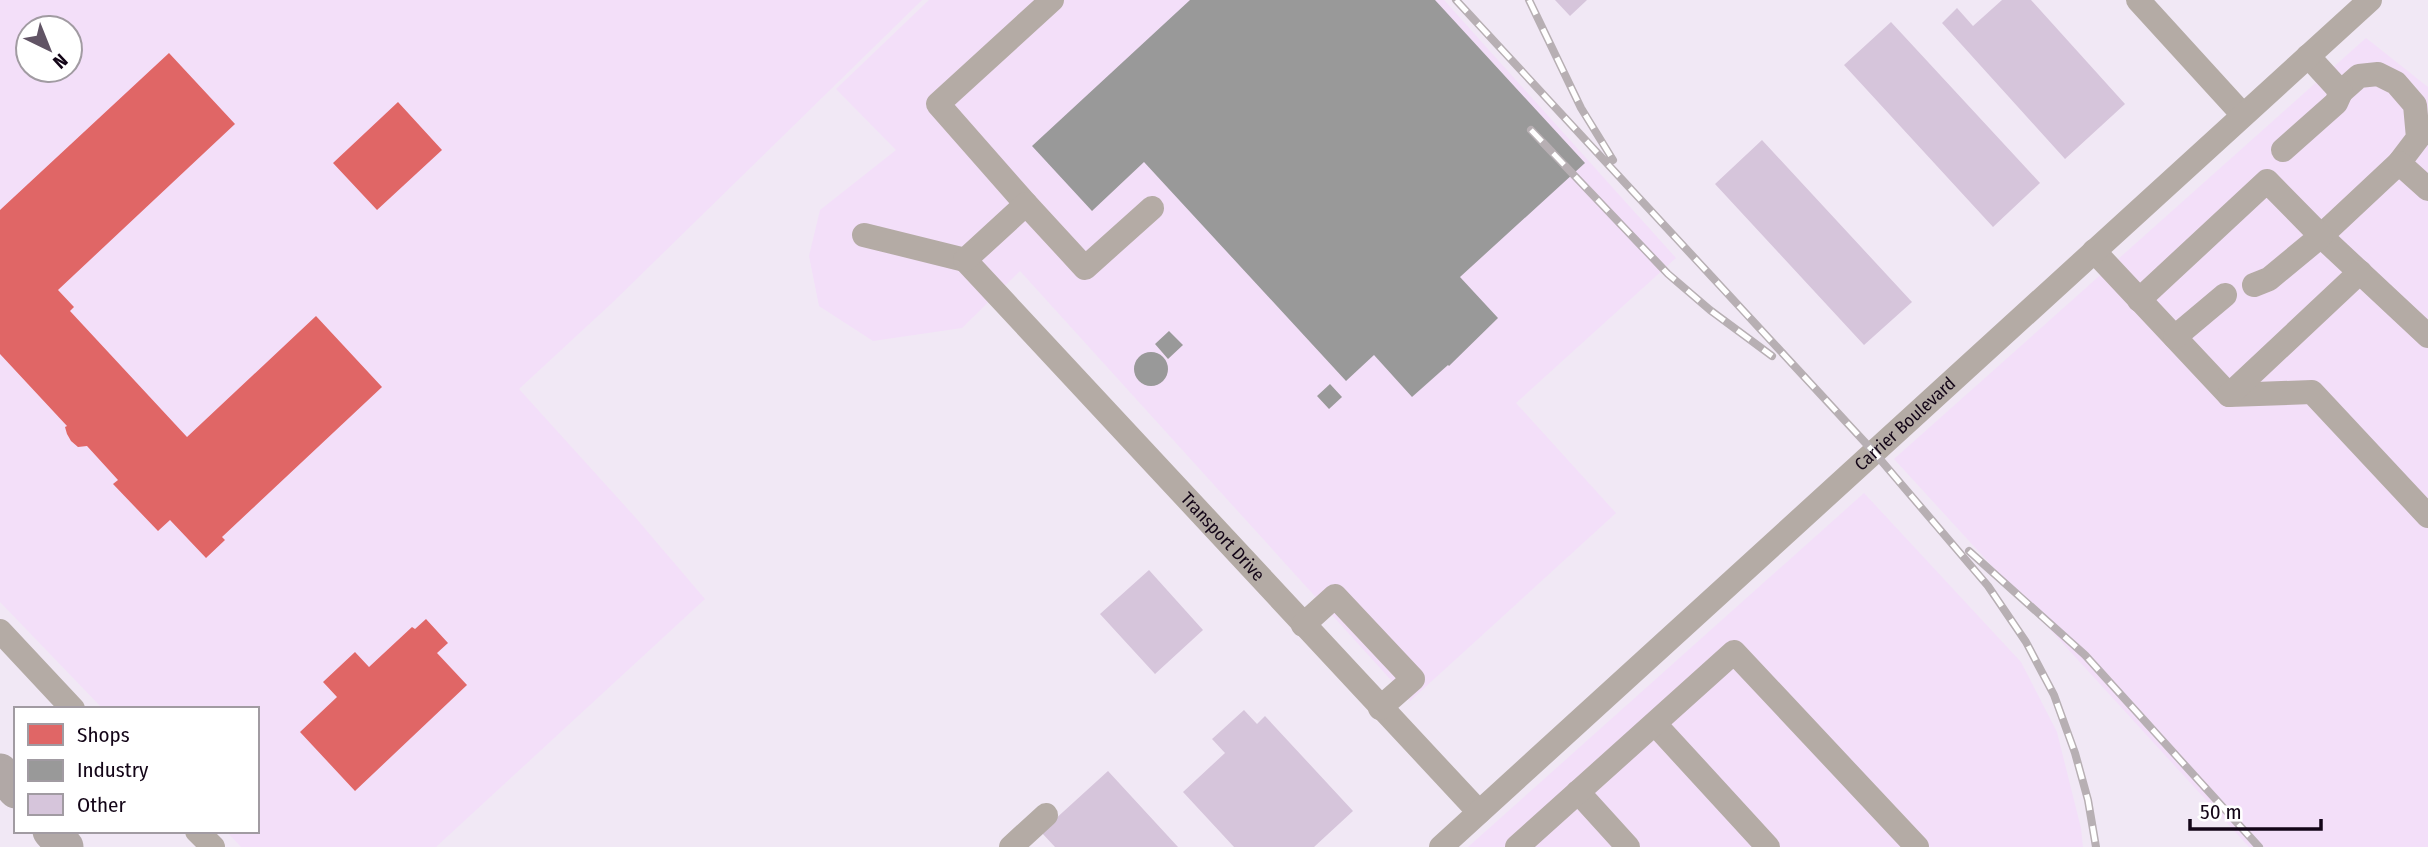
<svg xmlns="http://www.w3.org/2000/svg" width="2428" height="847" font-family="'Fira Sans Condensed',sans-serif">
<rect width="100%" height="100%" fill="#f1e8f5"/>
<path fill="#f3dff9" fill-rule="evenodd" d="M0,0h922l-310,303 -93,86 116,128 70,82 -269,248h-195l-15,-16h31v-122h-154l-103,-107zM28,28h42v42h-42z
M929,0h515l232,258 -160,145 100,110 -206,188 -390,-430 -58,57 -89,13 -54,-35 -10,-50 11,-46 76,-60 -60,-61z
M2366,38l62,49v760h-179l-355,-388z
M1864,493l157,169 36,70 24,96 2,19h-615z"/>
<path fill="#e06666" d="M169,53l66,71 -177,166 16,17 -4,4 117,126 129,-121 66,71 -160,150 3,3 -19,18 -36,-38 -12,11 -45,-47 5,-4 -31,-34 -9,1 -7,-6 -4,-7 -2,-7 2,-1 -67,-72v-144z
M398,102l44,48 -65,60 -44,-47z
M426,619l22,24 -11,10 30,32 -112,106 -55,-59 37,-35 -14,-15 32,-30 14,15 43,-40 3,2z"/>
<path fill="#999" d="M1190,0h245l150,163 -125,114 38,41 -49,48 -1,-1 -36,32 -38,-42 -28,26 -202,-219 -52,49 -60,-65z
M1169,331l14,14 -15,14 -13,-15z
M1134 369a17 17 0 1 1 34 0a17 17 0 1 1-34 0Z
M1330,384l12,13 -13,12 -12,-13z"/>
<path fill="#d6c5db" d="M1555,0h32l-17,16z
M2002,0h29l94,104 -60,55 -123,-136 15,-15 16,18z
M1891,22l149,161 -47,44 -149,-162z
M1762,140l150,162 -48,43 -149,-161z
M1149,570l54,60 -48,44 -55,-60z
M1244,710l13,14 8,-8 88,95 -39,36h-80l-51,-55 42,-39 -13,-14z
M1108,771l70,76h-123l-14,-15z"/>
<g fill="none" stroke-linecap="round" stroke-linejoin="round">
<g stroke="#b4aba5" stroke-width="24">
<path d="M2138,0l105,115"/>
<path d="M2341,92l18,-16 19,-2 18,9 19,22 3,33 -19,25 -78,73 107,100"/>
<path d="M2283,150l53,-47 5,-11 -33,-36"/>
<path d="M2399,163l29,26"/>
<path d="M1026,204l-88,-100 114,-104"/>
<path d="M864,235l101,25"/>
<path d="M2094,251l135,144 83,-3 116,124"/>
<path id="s1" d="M965,260l514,552"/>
<path d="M965,260l61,-56 59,64 67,-60"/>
<path d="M2139,300l128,-119 54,55 -52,43 -15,6"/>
<path d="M2175,337l50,-42"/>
<path d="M2229,395l131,-123"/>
<path d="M1303,625l32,-29 78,83 -33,29"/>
<path d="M0,631l73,78"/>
<path d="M1655,724l113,123"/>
<path d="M1578,792l50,55"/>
<path d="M197,831l16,16"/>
<path d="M1011,847l35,-32"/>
<path id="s2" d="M1441,847l929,-847"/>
<path d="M1517,847l217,-195 183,195"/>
</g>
<path stroke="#b1a8a6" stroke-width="37" d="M0,772l16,18
M51,831l14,16"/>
<g stroke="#b7afb3" stroke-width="8">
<path id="rail" d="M1456,0l417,451 115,135 38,56 28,53 21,58 13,47 8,47
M1529,0l52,108 32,52
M1531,130l137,144 42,36 62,46
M1969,551l116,104 174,192"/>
</g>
<use href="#rail" stroke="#fff" stroke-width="5" stroke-dasharray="16" stroke-linecap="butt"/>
</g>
<g text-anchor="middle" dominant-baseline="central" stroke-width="7" stroke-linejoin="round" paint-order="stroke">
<g font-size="18" fill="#130517" stroke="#fff">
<text stroke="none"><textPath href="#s2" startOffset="628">Carrier Boulevard</textPath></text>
<text stroke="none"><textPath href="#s1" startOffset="378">Transport Drive</textPath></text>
</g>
</g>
<rect x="14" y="707" width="245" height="126" fill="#ffffff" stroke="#a19ba2" stroke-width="2"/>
<rect x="28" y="724" width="35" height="21" fill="#e06666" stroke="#a19ba2" stroke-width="2"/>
<text x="77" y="742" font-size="21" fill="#130517">Shops</text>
<rect x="28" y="760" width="35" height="21" fill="#999999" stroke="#a19ba2" stroke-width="2"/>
<text x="77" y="777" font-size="21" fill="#130517">Industry</text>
<rect x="28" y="794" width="35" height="21" fill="#d6c5db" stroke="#a19ba2" stroke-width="2"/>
<text x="77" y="812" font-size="21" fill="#130517">Other</text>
<g transform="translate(49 49) rotate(137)"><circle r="33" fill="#ffffff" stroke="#a19ba2" stroke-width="2"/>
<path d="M0-5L12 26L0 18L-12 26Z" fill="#615465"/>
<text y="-10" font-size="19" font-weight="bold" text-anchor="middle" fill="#130517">N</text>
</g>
<path d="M2190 819v10h131v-10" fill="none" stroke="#130517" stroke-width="3.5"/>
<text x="2200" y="819" font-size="21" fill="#130517" stroke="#ffffff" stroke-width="5" paint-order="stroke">50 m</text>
</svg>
